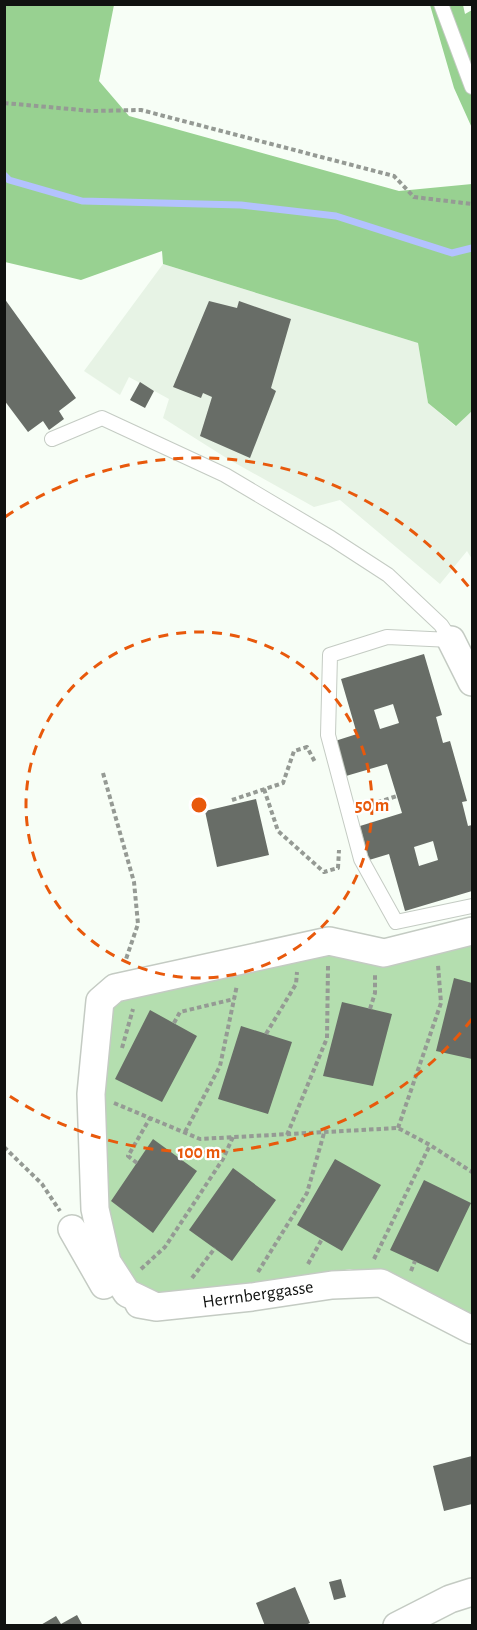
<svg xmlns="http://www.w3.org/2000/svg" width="477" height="1630" font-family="'Alegreya Sans',sans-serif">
<rect width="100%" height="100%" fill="#f7fef6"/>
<path fill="#e7f3e5" d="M163,264l255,79 10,60 27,23 17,-15v148l-5,-8 -27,33 -100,-84 -26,7 -86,-48 -65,-41 6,-19 -40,-22 -9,18 -36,-24z"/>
<path fill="#b4deaf" d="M472,938v384l-81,-43 -41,-10 -148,30 -43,3 -24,-17 -15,-23 -19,-63 4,-196 226,-55z"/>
<path fill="#98d191" d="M5,4l109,1 -15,76 30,35 270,75 73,-7v227l-16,15 -28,-23 -10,-60 -255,-79 -1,-13 -81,29 -76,-18z
M430,5h33l2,9 7,-4v118l-18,-40z"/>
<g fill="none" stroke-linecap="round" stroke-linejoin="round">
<path stroke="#b3c2fe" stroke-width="7" d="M4,175l5,5 73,21 159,4 95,11 116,37 20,-5"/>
</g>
<path fill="#686d67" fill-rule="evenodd" d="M4,298l72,100 -17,13 5,8 -15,11 -6,-9 -15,11 -24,-32z
M209,301l28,7 2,-7 52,18 -20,69 5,3 -26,67 -50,-22 12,-39 -9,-4 -2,5 -28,-11z
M140,382l14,9 -9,17 -15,-8z
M424,654l18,61 -6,2 7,26 7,-2 17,60 -5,1 6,24 4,-1v66l-67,20 -16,-57 -20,6 -9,-34 42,-13 -15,-49 -41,12 -11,-35 22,-7 -16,-55zM393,704l6,19 -19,6 -6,-19zM433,841l5,19 -19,6 -5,-19z
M256,799l13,56 -52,12 -12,-56z
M454,978l18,5v76l-36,-8z
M342,1002l50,12 -19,72 -50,-10z
M150,1010l47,26 -35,66 -47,-23z
M241,1026l51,16 -24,72 -50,-15z
M153,1139l44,32 -44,62 -42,-32z
M335,1159l46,26 -39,66 -45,-26z
M233,1168l43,32 -44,61 -43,-31z
M424,1180l47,23 -33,69 -48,-22z
M472,1456v48l-28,7 -11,-45z
M341,1579l5,18 -12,3 -5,-18z
M295,1587l15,36 -7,3h-38l-9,-23z
M77,1615l6,11h-44l17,-10 5,8z"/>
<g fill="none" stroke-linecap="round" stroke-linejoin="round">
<g stroke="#c4cbc3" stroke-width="16">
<path id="lane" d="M441,4l31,83
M52,439l50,-21 123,57 106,63 57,37 53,50 10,15
M451,640l-64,-3 -57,18 -2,80 33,124 35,63 76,-16"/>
</g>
<g stroke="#c4cbc3" stroke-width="30">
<path id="street" d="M451,640l21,42
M72,1229l32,56
M139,1304l17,3 96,-10 80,-12 49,-2 91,47
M156,1307l-29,-14 -20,-31 -12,-53 -4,-115 9,-93 15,-13 214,-47 55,12 88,-22
M397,1626l53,-27 22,-7"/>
</g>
<path stroke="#959a94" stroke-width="4" stroke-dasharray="4.5 3" stroke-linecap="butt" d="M4,103l88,8 49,-1 253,66 20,21 58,7
M103,773l31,109 4,42 -13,38
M264,789l14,42 46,41 14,-4 1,-18
M232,800l51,-17 11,-32 13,-4 8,15
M363,807l34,-11
M370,1009l5,-16v-19
M174,1023l6,-11 54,-13
M266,1034l30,-50 1,-12
M122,1048l11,-39
M114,1103l86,36 198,-11 32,17 42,27
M398,1128l43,-125 -3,-38
M185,1132l35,-66 17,-81
M287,1135l40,-97 1,-72
M4,1147l38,37 18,27
M137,1163l-9,-7 22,-38
M374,1259l56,-114
M308,1264l14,-25
M141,1269l24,-22 58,-88 10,-22
M411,1271l4,-10
M258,1272l49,-79 17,-60
M192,1278l23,-30"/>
<use href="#lane" stroke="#fff" stroke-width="14"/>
<use href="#street" stroke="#fff" stroke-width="27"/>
</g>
<g fill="none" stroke="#e8590c" stroke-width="3" stroke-dasharray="10 8">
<circle cx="199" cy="805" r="173"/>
<path d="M472 1019A347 347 0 0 1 5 1093M5 517A347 347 0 0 1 472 591"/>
</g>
<g text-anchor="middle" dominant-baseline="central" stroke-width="4.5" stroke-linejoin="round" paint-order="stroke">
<g font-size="18" fill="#101210" stroke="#fff">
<text transform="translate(258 1295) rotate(-8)">Herrnberggasse</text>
</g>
</g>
<circle cx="199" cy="805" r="9" fill="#e8590c" stroke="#fff" stroke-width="3"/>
<g font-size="18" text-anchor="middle" font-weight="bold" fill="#e8590c" stroke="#fff" stroke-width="4.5" stroke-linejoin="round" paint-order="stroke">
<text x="372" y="811">50 m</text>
<text x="199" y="1158">100 m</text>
</g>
<rect width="477" height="1630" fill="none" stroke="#101210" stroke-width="12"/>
</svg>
